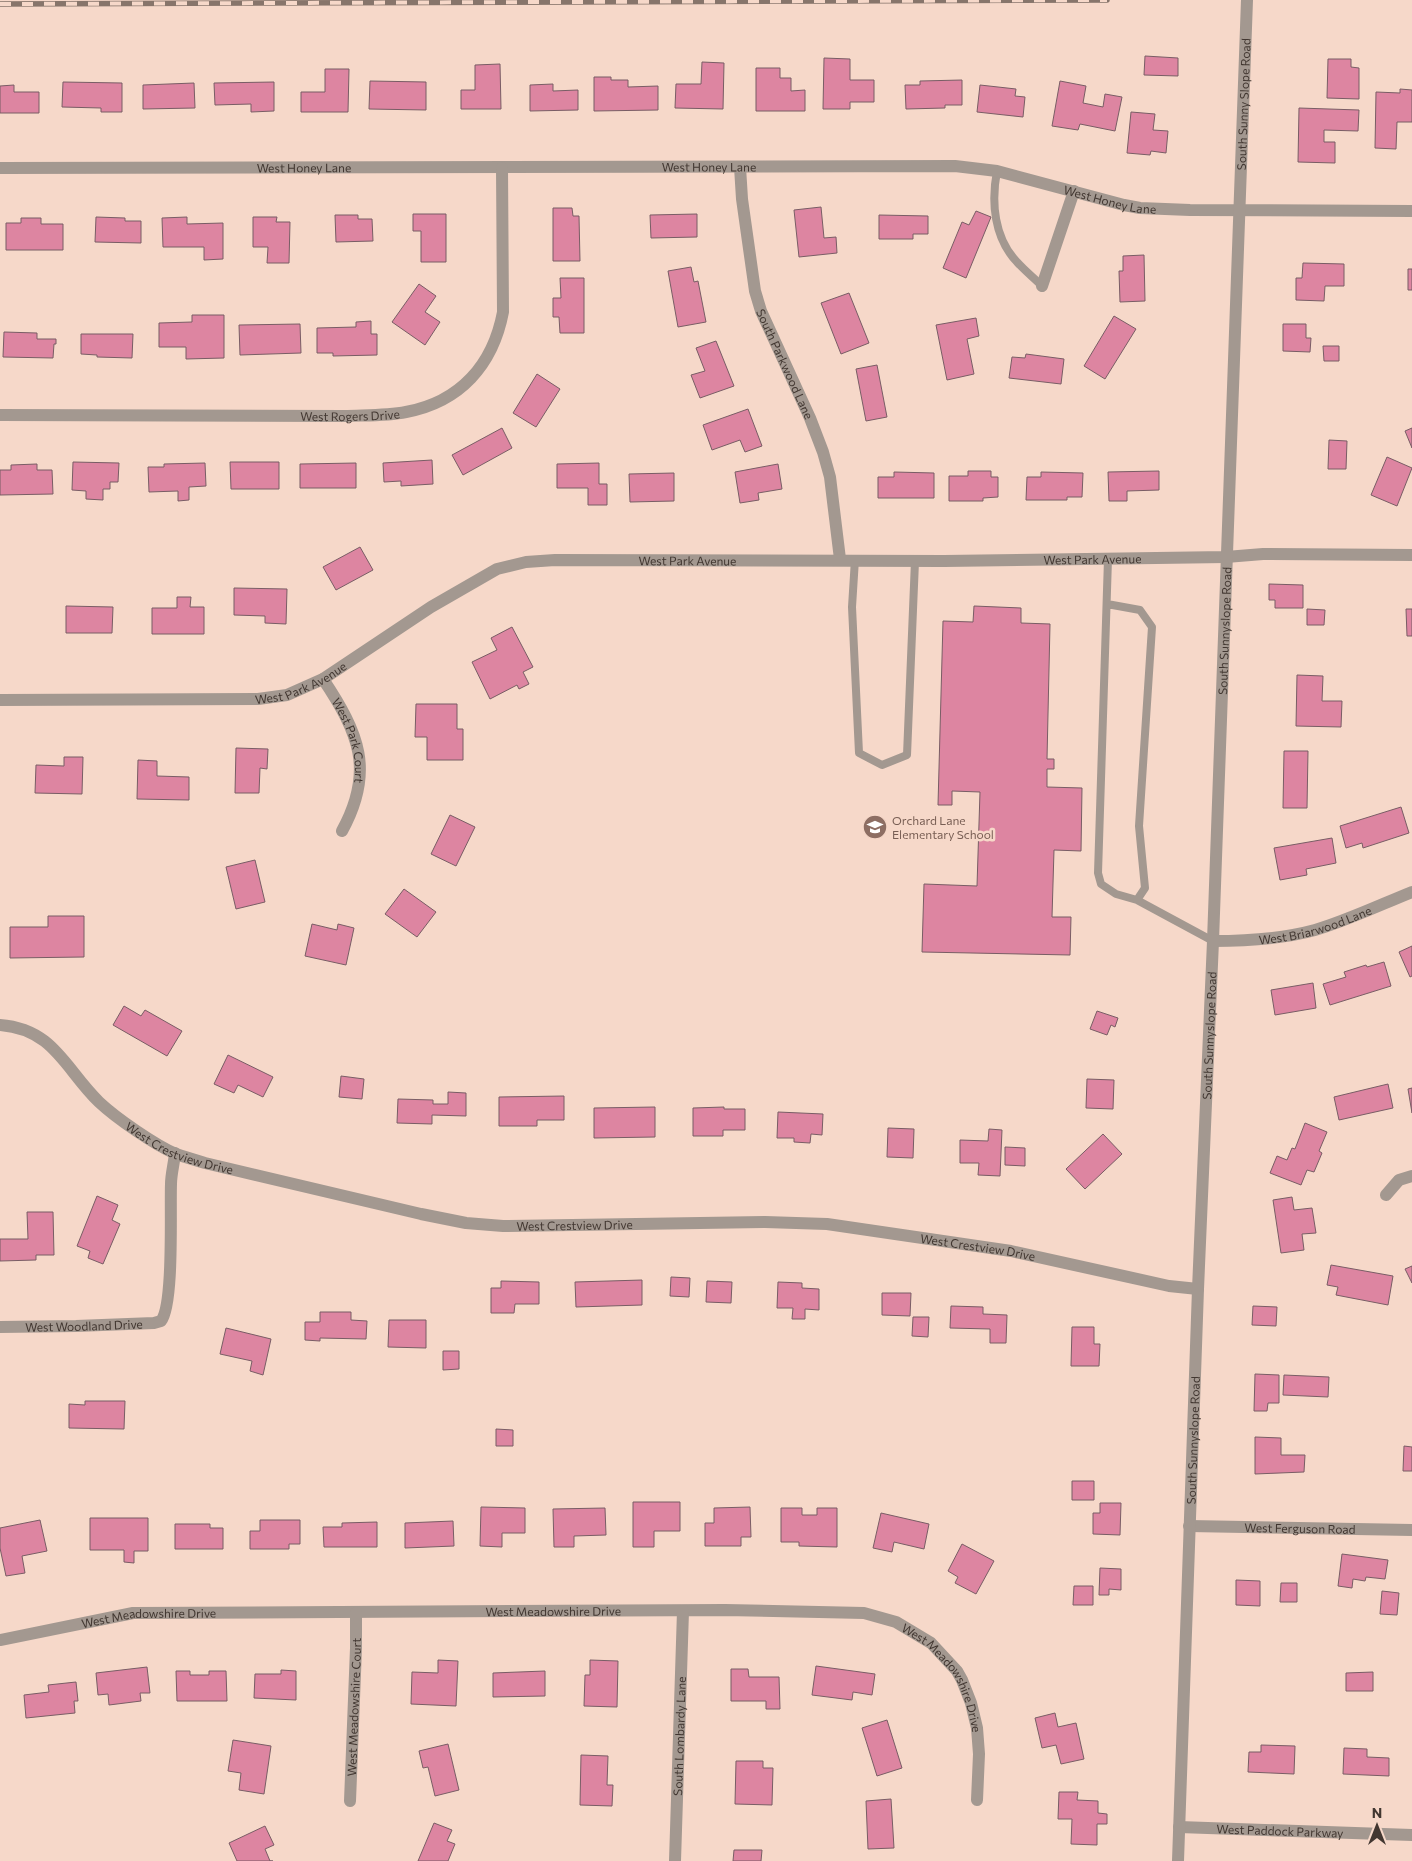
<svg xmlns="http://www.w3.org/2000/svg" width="1412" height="1861" font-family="Commissioner,sans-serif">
<rect width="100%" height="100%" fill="#f6d8c9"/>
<path fill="#dd85a1" stroke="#795d65" d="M1145,56l33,2v18l-34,-1z
M824,58l26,1v21h24v22h-24v7h-27z
M1328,59h23v8l8,1v31l-32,-1z
M702,62l22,1 -1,46 -48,-1 1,-24h25z
M500,64l1,45h-40v-19h14v-25z
M756,68h24v10h11v13l14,-1v21h-49z
M325,69h24l-1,43h-47v-20h24z
M594,77h17v3h17v7l30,-1v24l-64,1z
M962,80v25h-17v3l-39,1 -1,-24h15v-4z
M370,81l56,1v28l-57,-1z
M1060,81l26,5 -3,17 20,4 2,-13 17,3 -7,34 -35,-7 -2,6 -26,-4z
M63,82l59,1v29h-21v-4l-39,-1z
M274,82v29l-23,1v-8l-36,1 -1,-22z
M194,83l1,25 -52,1v-24z
M553,84v7l25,-1v20l-48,1v-26z
M14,85v7h25v21h-39v-27z
M980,85l36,4 -1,7 10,1 -2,20 -46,-5z
M1400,89l12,1v32h-15l-1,27 -21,-1 1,-56 24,1z
M1299,108l60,2 -1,21 -34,-1v12h11v21l-37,-1z
M1131,112l24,2 -2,16 15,1 -2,22 -15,-2 -1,4 -23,-2z
M821,207l3,31 12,-1 1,16 -38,4 -5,-47z
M553,208h19l1,8h6l1,45h-27z
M976,211l15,6 -25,61 -23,-10 19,-46 7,3z
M413,214h33v48h-25v-31h-8z
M697,214v23l-46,1 -1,-23z
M335,215h23v4h14l1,22 -37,1z
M879,215l49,1v18h-15v5h-34z
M96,217l29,1v3h16v22l-46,-1z
M187,217v7l36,-1v36l-19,1v-13h-41l-1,-29z
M253,217h24l-1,5h14l-1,41h-22l1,-16h-15z
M21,218h20v6h22v26h-57v-27h15z
M1144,255l1,46 -25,1 -1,-31h4v-15z
M1303,263l41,1v22h-19l-1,15 -28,-1v-22h6z
M691,267l3,15 4,-1 8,41 -28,5 -10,-56z
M1408,269h4v21h-4z
M560,278h24v55h-24l-1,-16h-6v-19h8z
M419,284l17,12 -11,16 15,10 -15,23 -33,-23z
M849,293l20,50 -28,11 -20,-51z
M192,315h32v43l-38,1v-12h-27v-24l33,-1z
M1114,316l22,13 -31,50 -21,-13z
M976,318l3,18 -12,3 7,35 -27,6 -11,-55z
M371,321v13h6v21l-44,1v-3h-16v-25l39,-1v-5z
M300,324l1,29 -61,2 -1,-30z
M1283,324h23v14h5l-1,14 -27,-1z
M4,332l33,1v6h19v5h-2l-1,14 -50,-1z
M81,334h52l-1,24 -35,-1v-2l-16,-1z
M716,341l18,45 -34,12 -9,-23 14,-4 -9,-23z
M1323,346h16v15h-15z
M1026,354l38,5 -3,25 -52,-6 3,-21 13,1z
M877,365l10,52 -21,4 -10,-52z
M537,374l23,15 -24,38 -23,-14z
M748,409l14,37 -17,6 -5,-12 -28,10 -9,-25z
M502,428l10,20 -49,27 -11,-20z
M1412,428v20l-7,-17z
M1329,440l18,1 -1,28h-18z
M1387,457l25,11 -15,38 -26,-11z
M432,460l1,24 -32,2v-5l-17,1 -1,-19z
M73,462l46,1 -1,19h-8v7h-7v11l-17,-1v-8l-14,-1z
M230,462h49v27h-48z
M205,463l1,23 -17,1v13l-11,1v-10l-29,1 -1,-25h16v-3z
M356,463v25h-56v-24z
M599,463v21h8v21h-19v-17h-31v-24z
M37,464v6h15l1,24 -53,1v-25h11v-5z
M778,464l4,25 -24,4 1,7 -19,3 -5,-31z
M968,471h23v6h7v20l-15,1v3h-34v-25h19z
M1159,471v19l-32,1v10h-18l-1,-29z
M894,472l40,1v25h-56v-21h16z
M1041,472l42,1 -1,24h-15v3h-41l1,-23h14z
M674,473v28l-44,1 -1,-28z
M360,547l13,23 -37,20 -13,-23z
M1269,584l34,1v23h-28v-8h-6z
M234,588l53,1 -1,35 -21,-1v-7l-31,-1z
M177,597h14l-1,10h14v27h-52v-26h25z
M66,606l47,1 -1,26h-46z
M974,606l47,2v15l29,1 -3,135h7v10h-7v18l35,1 -1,63 -27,-1 -2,67h19l-1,38 -148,-3 2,-68 53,2 3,-94 -28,-1v14h-14l5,-184 30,1z
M1307,609l18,1 -1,15h-17z
M1406,609h6v27h-5z
M512,627l21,40 -10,5 6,12 -10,5 -2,-4 -27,14 -18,-37 25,-12 -6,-12z
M1297,675l26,1 -1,25h20l-1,26 -45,-1z
M416,704h41v25h6v31h-36v-23h-12z
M236,748l32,1 -1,20 -7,-1 -1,25h-24z
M1284,751h24l-1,57h-24z
M64,757h19l-1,37 -47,-1 1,-28 28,1z
M138,760l19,1v15l32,1v23l-52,-1z
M1401,807l8,26 -46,15 -1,-5 -16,5 -6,-22z
M450,815l25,12 -19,39 -25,-12z
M1332,838l4,25 -30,6 1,6 -27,5 -6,-32z
M255,860l10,42 -29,7 -10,-42z
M404,889l32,23 -19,25 -32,-23z
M48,916h36v41l-74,1v-31h38z
M312,924l25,6 1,-6 16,4 -8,37 -41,-9z
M1412,946v30l-2,1 -11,-25z
M1384,962l7,24 -61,19 -7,-21 23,-7 -2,-5 22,-7 1,2z
M1313,983l3,25 -41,7 -4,-25z
M124,1006l17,10 4,-6 37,21 -15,25 -54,-31z
M1097,1011l21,7 -3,9 -4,-2 -4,10 -17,-6z
M228,1055l45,22 -10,20 -25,-12 -4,8 -20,-9z
M341,1076l23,3 -2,20 -23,-2z
M1087,1079l27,1 -1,29 -27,-1z
M1388,1084l5,24 -54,12 -5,-23z
M1412,1088v25l-4,-24z
M448,1092l18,1v23l-34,-1v9l-35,-1 1,-24 35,1v4h15z
M564,1096v24h-27v6h-38v-29z
M655,1107v30l-61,1v-30z
M724,1107v2h21v21h-22v6h-30v-28z
M778,1112l45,2 -1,21 -11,-1 -1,9 -16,-1v-4h-17z
M1305,1123l22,9 -8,19 3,2 -8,19 -7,-2 -6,15 -31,-12 7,-17 10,4 5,-12 3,1z
M888,1128l26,1 -1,29 -26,-1z
M989,1129l13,1 -2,46 -22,-1 1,-12h-19v-23l28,1z
M1103,1134l19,20 -37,35 -19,-20z
M1005,1147l20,1v18l-20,-1z
M97,1196l21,9 -6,15 8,4 -17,40 -15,-6 2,-7 -13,-5z
M1292,1197l2,13 18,-2 4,25 -14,1 2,16 -23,3 -8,-53z
M27,1212h26l1,43h-18v5l-36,1v-22h28z
M1331,1265l62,11 -5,29 -52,-10 2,-8 -11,-2z
M1412,1266v17l-7,-14z
M671,1277l19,1 -1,19 -19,-1z
M642,1280v25l-66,2 -1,-25z
M501,1281l38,1v22h-24l-1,9h-23v-25h10z
M707,1281l25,1 -1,21 -25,-1z
M778,1282l24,1v5l17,1v21l-14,-1v10h-13l1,-11h-16z
M882,1293h29l-1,23 -28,-1z
M951,1306l32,1v7l24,1 -1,28h-16v-14l-40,-1z
M1253,1306l24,1 -1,19 -24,-1z
M320,1312h31v8l16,1 -1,18 -46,-1v3l-15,-1v-18h15z
M913,1317h16l-1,20 -16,-1z
M389,1320h37v28l-38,-1z
M1072,1327h22v17h6l-1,22h-28z
M226,1328l45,11 -8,36 -13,-4 2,-10 -32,-7z
M443,1351h16v18l-16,1z
M1255,1374l24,1v28h-11l-1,8h-13z
M1284,1375l45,2 -1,20 -45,-2z
M85,1401h40l-1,28 -55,-1v-24l16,1z
M496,1429l17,1v16h-17z
M1255,1437l26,1v17h24l-1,17 -49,2z
M1404,1446l8,1v24h-9z
M1072,1481h22v19h-22z
M633,1502h47v29h-26v16h-21z
M1100,1503h21l-1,32 -27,-1v-21h7z
M481,1507l44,1v25h-23v14l-22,-1z
M750,1507l1,30h-10v9h-36v-23h9v-15z
M605,1508l1,27 -32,1v11h-20l-1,-38z
M781,1508h21v7h15v-7h20v39l-38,-1v-4h-18z
M881,1513l48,11 -5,25 -30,-7 -2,10 -19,-4z
M90,1518h58v33h-14v12l-10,-1v-12h-34z
M40,1520l7,31 -25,5 3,17 -19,3 -6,-28v-20z
M260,1520h40v24h-11v5h-39v-18h10z
M453,1521l1,25 -49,2v-25z
M377,1522v25h-53l-1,-20h19v-4z
M175,1524h35v4h13v21h-48z
M962,1544l32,17 -18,33 -21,-11 3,-6 -10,-6z
M1342,1554l46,6 -3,19 -19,-2 -1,4 -12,-2 -1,9 -14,-2z
M1100,1568l21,1v21l-12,-1v6h-10z
M1236,1580l24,1v25l-24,-1z
M1281,1583h16v19h-17z
M1074,1586h19v19h-20z
M1382,1591l17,2 -2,22 -17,-1z
M438,1660l20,1 -2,45 -45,-2 1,-32 26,1z
M590,1660l28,1 -1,46 -33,-1 1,-31h5z
M816,1666l59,8 -3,21 -19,-3 -1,8 -40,-5z
M147,1667l3,26h-10l1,8 -32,4 -1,-11 -10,1 -2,-22z
M731,1669h17l1,8h30l1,32h-14v-8h-35z
M281,1670l15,1v29l-42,-2 1,-24h26z
M176,1671h14v4h19v-4h17l1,30h-50z
M545,1671v25l-52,1v-24z
M1373,1672v19h-27v-18z
M76,1682l2,19h-4l1,12 -49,5 -2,-23 25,-3 -1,-7z
M1055,1713l3,14 18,-4 8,36 -23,5 -5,-19 -14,3 -7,-30z
M887,1720l15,48 -25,8 -15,-48z
M233,1740l38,6 -7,48 -25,-4 2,-17 -13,-2z
M448,1744l11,46 -24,6 -7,-29 -5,1 -4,-17z
M1261,1745l34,1 -1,28 -46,-2 1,-20h12z
M1344,1748l23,1v8l22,1v18l-46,-2z
M581,1755l27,1 -1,29h6l-1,21 -32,-1z
M736,1761h27v7h10l-1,37 -37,-1z
M1059,1792h19l-1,8 21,1v12l9,1v10h-10v21l-26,-1 1,-25h-14z
M891,1799l3,49 -26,1 -2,-48z
M434,1823l18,7 -5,11 8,3 -7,17h-30z
M265,1826l9,19 -9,4 5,12h3h-36l-8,-18z
M734,1850h28l-1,11h-28z"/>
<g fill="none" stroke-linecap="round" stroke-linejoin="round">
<path stroke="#a39890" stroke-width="8" d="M997,171c-6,31 -3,67 20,91 8,9 17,16 25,24
M855,559l-3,48 7,146 23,12 25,-10 8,-194
M1107,604l33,6 12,17 -13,199 6,62 -8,12 -21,-6 -15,-10 -3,-11 10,-314
M1137,900l76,41"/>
<g stroke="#a39890" stroke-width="12">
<path id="s1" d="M740,167l2,32 13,92 6,20 49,107 13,34 7,25 10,82"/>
<path id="s2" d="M0,168l955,-2 42,5 127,34 16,3 50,2 222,1"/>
<path d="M1042,286l32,-95"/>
<path id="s3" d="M0,415l344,1c21,-1 42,0 62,-4 54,-10 87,-47 97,-100l-1,-144"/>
<path id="s4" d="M323,679c36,54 52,92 19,152"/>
<path id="s5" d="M0,700l258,-1 29,-4 36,-16 108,-72 66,-38 29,-7 29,-2 389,1 282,-4 37,-3 149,1"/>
<path id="s6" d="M1213,941c34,0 69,-2 102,-11 31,-9 67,-26 97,-38"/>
<path id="s7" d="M0,1025c54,4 65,44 99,77 17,16 56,43 77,52 9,3 19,6 29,9l216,51 45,9 37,3 262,-4 62,2 184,27 158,35 29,3"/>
<path d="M1386,1195l13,-15 13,-4"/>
<path id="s8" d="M0,1327l76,-1 78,-3 7,-2c13,-16 9,-111 10,-137 0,-10 3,-20 4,-31"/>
<path id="s9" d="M1189,1526l223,4"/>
<path id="s10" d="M0,1640l133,-27 592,-3 139,3 32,9 35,21 26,28 5,9 9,23 6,25 2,26 -2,46"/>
<path id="s11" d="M350,1801l6,-153v-35"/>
<path id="s12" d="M1179,1827l233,8"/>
<path id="s13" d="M675,1861l8,-250"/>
</g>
<path stroke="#a39890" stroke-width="12" id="s14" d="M1178,1861l20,-572 15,-348 34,-941"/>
<g stroke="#87756b" stroke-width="5.5">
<path id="rail" d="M0,4l1107,-4"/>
</g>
<use href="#rail" stroke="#f6d8c9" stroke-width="4" stroke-dasharray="11" stroke-linecap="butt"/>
</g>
<defs>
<g id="school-disc" transform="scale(1.25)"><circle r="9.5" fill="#8d6e63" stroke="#f6d8c9"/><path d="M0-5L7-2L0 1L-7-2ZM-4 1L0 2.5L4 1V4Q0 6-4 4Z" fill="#fff"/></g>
</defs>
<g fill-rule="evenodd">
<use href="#school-disc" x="875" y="827"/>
</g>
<g text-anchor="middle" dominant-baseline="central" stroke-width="5" stroke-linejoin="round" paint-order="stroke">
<g font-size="12" fill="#423731" stroke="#f6d8c9">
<text stroke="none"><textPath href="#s14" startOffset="1758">South Sunny Slope Road</textPath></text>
<text stroke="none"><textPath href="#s2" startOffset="709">West Honey Lane</textPath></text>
<text stroke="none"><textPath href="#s2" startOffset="304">West Honey Lane</textPath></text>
<text stroke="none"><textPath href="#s2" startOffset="1114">West Honey Lane</textPath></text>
<text stroke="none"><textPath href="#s1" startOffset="204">South Parkwood Lane</textPath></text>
<text stroke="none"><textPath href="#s3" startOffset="350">West Rogers Drive</textPath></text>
<text stroke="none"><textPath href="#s5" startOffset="1129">West Park Avenue</textPath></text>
<text stroke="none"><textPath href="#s5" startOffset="724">West Park Avenue</textPath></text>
<text stroke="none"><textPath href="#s14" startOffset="1231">South Sunnyslope Road</textPath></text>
<text stroke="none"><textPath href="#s5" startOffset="304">West Park Avenue</textPath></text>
<text stroke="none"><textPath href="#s4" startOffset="68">West Park Court</textPath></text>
<text stroke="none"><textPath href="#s6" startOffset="104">West Briarwood Lane</textPath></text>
<text stroke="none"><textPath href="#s14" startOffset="826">South Sunnyslope Road</textPath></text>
<text stroke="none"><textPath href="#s7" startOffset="224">West Crestview Drive</textPath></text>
<text stroke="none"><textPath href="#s7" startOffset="630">West Crestview Drive</textPath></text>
<text stroke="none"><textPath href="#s7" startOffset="1035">West Crestview Drive</textPath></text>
<text stroke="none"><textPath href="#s8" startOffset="84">West Woodland Drive</textPath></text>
<text stroke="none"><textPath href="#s14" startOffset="421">South Sunnyslope Road</textPath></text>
<text stroke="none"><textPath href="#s9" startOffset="111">West Ferguson Road</textPath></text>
<text stroke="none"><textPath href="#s10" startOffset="556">West Meadowshire Drive</textPath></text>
<text stroke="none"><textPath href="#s10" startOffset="151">West Meadowshire Drive</textPath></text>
<text stroke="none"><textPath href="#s10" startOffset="976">West Meadowshire Drive</textPath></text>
<text stroke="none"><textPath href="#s11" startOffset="94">West Meadowshire Court</textPath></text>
<text stroke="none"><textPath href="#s13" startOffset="125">South Lombardy Lane</textPath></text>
<text stroke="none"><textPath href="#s12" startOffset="101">West Paddock Parkway</textPath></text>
</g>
<g font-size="12" fill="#785e54" stroke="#f6d8c9" text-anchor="start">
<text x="892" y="820">Orchard Lane<tspan x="892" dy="14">Elementary School</tspan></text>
</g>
</g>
<g transform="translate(1377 1826)" stroke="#f6d8c9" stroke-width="4" paint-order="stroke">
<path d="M0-4L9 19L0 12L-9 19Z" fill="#423731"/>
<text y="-8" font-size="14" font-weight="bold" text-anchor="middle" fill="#423731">N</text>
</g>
</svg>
